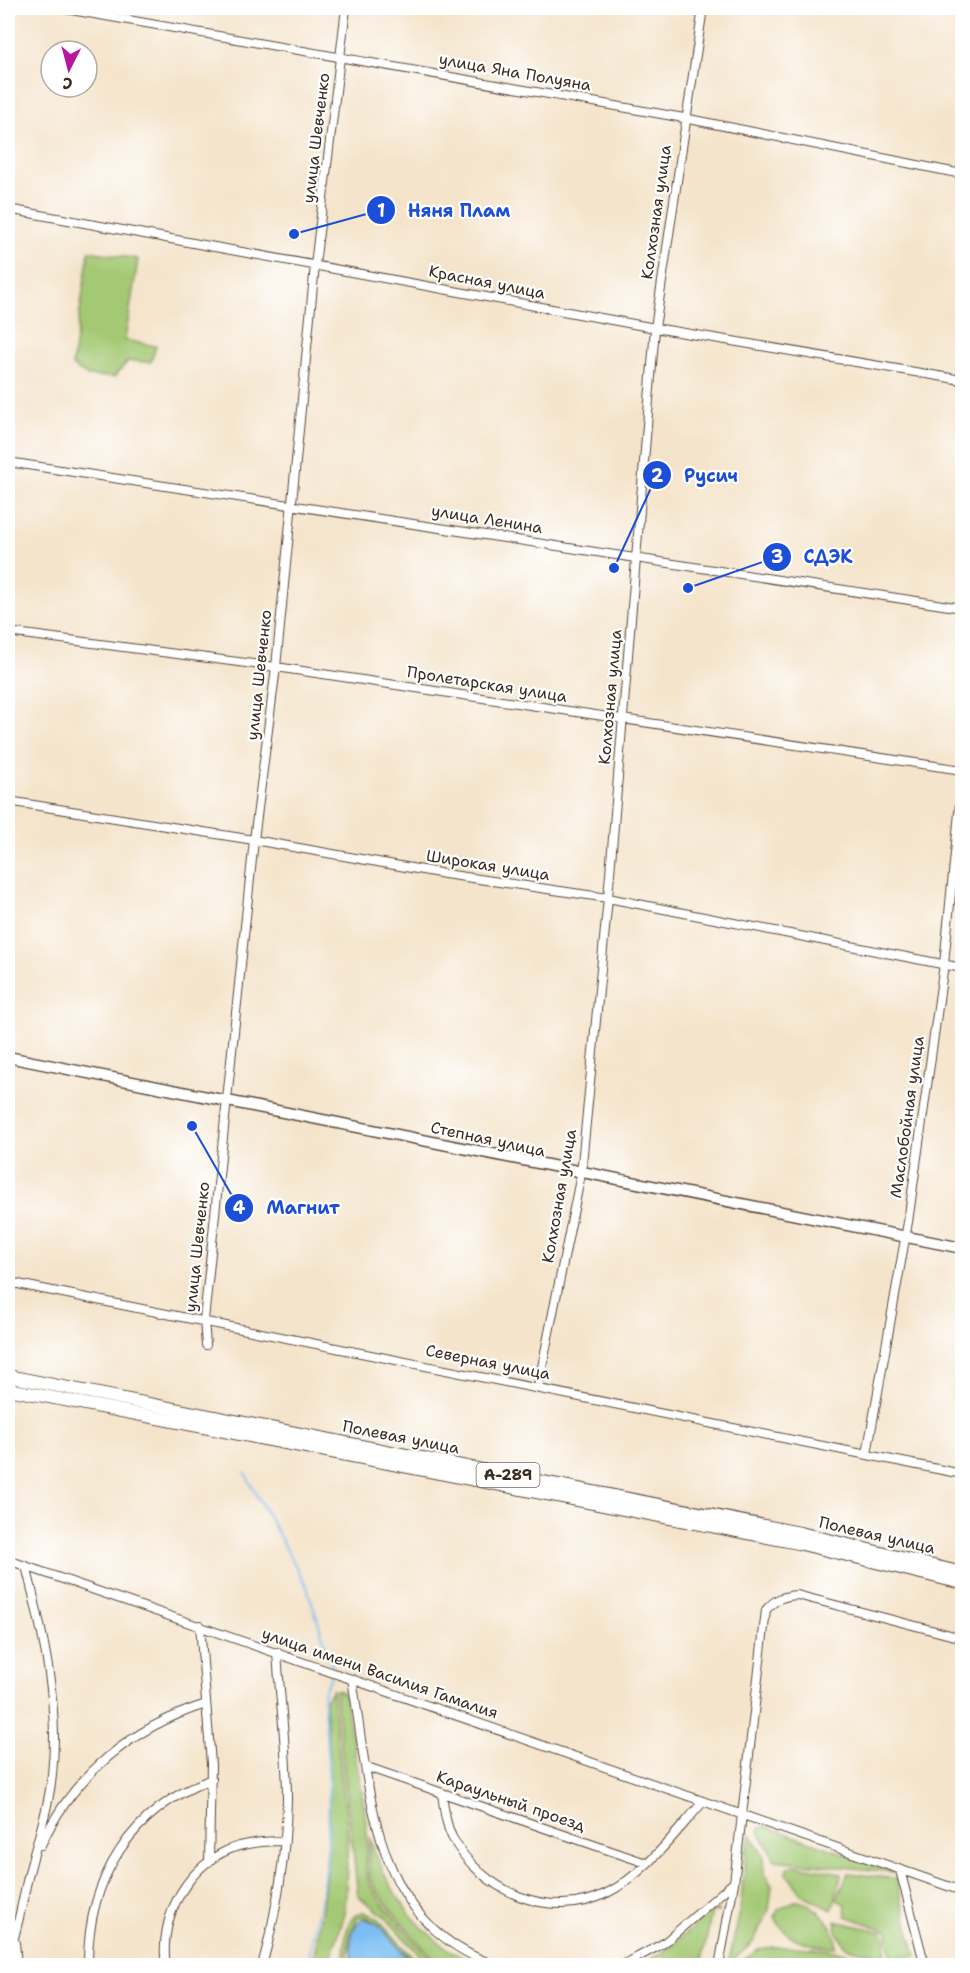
<svg xmlns="http://www.w3.org/2000/svg" width="970" height="1973" font-family="'Shantell Sans',sans-serif">
<rect width="100%" height="100%" fill="#fff"/>
<filter id="ink" filterUnits="userSpaceOnUse"><feTurbulence type="fractalNoise" baseFrequency=".0167" numOctaves="2"/><feDisplacementMap in="SourceGraphic" scale="12" xChannelSelector="R" yChannelSelector="G"/><feConvolveMatrix kernelMatrix="1 2 1 2 8 2 1 2 1" color-interpolation-filters="sRGB"/></filter>
<filter id="wash" filterUnits="userSpaceOnUse"><feTurbulence type="fractalNoise" baseFrequency=".008" numOctaves="4" result="noise"/><feDisplacementMap in="SourceGraphic" scale="24" xChannelSelector="R" yChannelSelector="G"/><feGaussianBlur stdDeviation="1.35" result="paint"/><feColorMatrix in="noise" values="0 0 0 0 0 0 0 0 0 0 0 0 0 0 0 0 0 1.4 0 .05"/><feComposite in="paint" operator="in"/></filter>
<g filter="url(#wash)">
<rect width="100%" height="100%" fill="#f4e4cb"/>
<path fill="#a4c974" stroke="#707a49" stroke-width="1.5" d="M89,251l49,8 -13,81 31,6 -5,16 -23,-1 -14,16 -26,-1 -16,-10z
M332,1690l16,143 -3,81 -17,51h-16c19,-88 20,-175 13,-265z
M335,1690l7,2 3,5c7,45 18,90 22,135 2,18 -5,34 2,50 6,16 56,74 71,83h-11l-46,-50 -25,-19z
M765,1826l126,44 2,2 -118,-12 -15,-27 -1,-4z
M751,1835l13,22 1,17 7,12 -3,24 -16,32 -22,20 -2,-1 11,-49 6,-62z
M370,1837c17,56 53,105 108,128 -10,1 -23,3 -33,1 -13,-4 -70,-73 -75,-88 -4,-14 0,-27 0,-41z
M794,1865l47,8c1,3 -8,33 -9,37l-29,-15 -17,-22 1,-5z
M848,1873l48,6 20,77 -25,1 -3,-26 -42,-15 -1,-11 -8,-6z
M795,1901c20,0 44,28 41,46 -26,0 -50,-6 -61,-30l3,-7z
M714,1908l5,4 -7,-1 -11,54h-61l31,-18z
M363,1912l13,5 44,48h-4c-13,-11 -41,-54 -58,-48l-8,19 -3,29h-3c0,-16 -1,-49 19,-53z
M835,1921l48,11 3,7 -1,17 -38,-8 -9,-14z
M772,1947c31,0 73,0 98,18h-134l24,-16z"/>
<path fill="#7dbef2" stroke="#5c7488" stroke-width="1.5" d="M363,1918l15,6 36,41h-61c-3,-16 -5,-37 10,-47z"/>
<g fill="none" stroke-linecap="round" stroke-linejoin="round">
<path stroke="#7dbef2" stroke-width="2" d="M245,1473l62,114 26,82
M307,1966l15,-73 6,-48 1,-70 -6,-81 9,-20"/>
</g>
</g>
<g filter="url(#ink)">
<g fill="none" stroke-linecap="round" stroke-linejoin="round">
<g stroke="#574638" stroke-width="10">
<path id="minor" d="M60,8l624,110 278,56
M8,209l647,119 307,52
M8,462l954,146
M8,632l268,35 686,103
M8,801l246,39 191,34 163,24 354,70
M8,1282l954,192
M206,1345l-2,-25 50,-480 22,-173 39,-402 31,-257
M538,1387l43,-213 27,-276 47,-570 48,-320
M867,1454l41,-232 36,-258 18,-181
M8,1560l954,331
M200,1625l11,139 -2,98
M352,1679c19,111 17,244 146,287
M367,1767l279,96
M442,1793c2,14 3,30 10,44 29,54 98,85 155,56 38,-19 68,-60 96,-91
M41,1845c32,-70 92,-118 165,-141
M900,1870l25,96
M15,1942l2,24
M8,1957c10,-27 14,-56 21,-84 8,-33 20,-65 23,-99 8,-69 -9,-141 -26,-208
M923,1961l15,5
M88,1966c-1,-87 43,-157 124,-187
M166,1966c-8,-50 23,-105 73,-120 15,-4 30,-5 46,-5
M262,1966c15,-55 24,-111 25,-167 0,-49 -7,-98 -10,-147
M621,1966l43,-23 69,-60
M719,1966l15,-83 32,-273c9,-11 17,-14 31,-15l165,43"/>
</g>
<g stroke="#574638" stroke-width="13">
<path id="major" d="M8,1057l954,191"/>
</g>
<g stroke="#574638" stroke-width="14">
<path id="highway" d="M8,1376l792,157 162,40
M8,1389l790,154 164,40"/>
</g>
<use href="#minor" stroke="#fff" stroke-width="8"/>
<use href="#major" stroke="#fff" stroke-width="10"/>
<use href="#highway" stroke="#fff" stroke-width="12"/>
</g>
</g>
<g text-anchor="middle" dominant-baseline="central" stroke-width="4.5" stroke-linejoin="round" paint-order="stroke">
<rect fill="#fff" stroke="#766a62" stroke-width="1.5" x="476.5" y="1463" width="63" height="24" rx="4.5"/>
<g font-size="15" font-weight="bold" fill="#3b2a1e">
<text x="508" y="1475">А-289</text>
</g>
<g font-size="16" fill="#3b2a1e" stroke="#fff">
<text transform="translate(515 72) rotate(10)">улица Яна Полуяна</text>
<text transform="translate(316 138) rotate(-83)">улица Шевченко</text>
<text transform="translate(656 212) rotate(-82)">Колхозная улица</text>
<text transform="translate(487 282) rotate(11)">Красная улица</text>
<text transform="translate(487 519) rotate(9)">улица Ленина</text>
<text transform="translate(259 675) rotate(-84)">улица Шевченко</text>
<text transform="translate(487 684) rotate(9)">Пролетарская улица</text>
<text transform="translate(610 697) rotate(-85)">Колхозная улица</text>
<text transform="translate(488 865) rotate(9)">Широкая улица</text>
<text transform="translate(907 1117) rotate(-82)">Маслобойная улица</text>
<text transform="translate(488 1139) rotate(12)">Степная улица</text>
<text transform="translate(559 1196) rotate(-80)">Колхозная улица</text>
<text transform="translate(197 1247) rotate(-84)">улица Шевченко</text>
<text transform="translate(488 1362) rotate(11)">Северная улица</text>
<text transform="translate(401 1437) rotate(11)">Полевая улица</text>
<text transform="translate(877 1535) rotate(13)">Полевая улица</text>
<text transform="translate(380 1673) rotate(19)">улица имени Василия Гамалия</text>
<text transform="translate(511 1801) rotate(19)">Караульный проезд</text>
</g>
</g>
<path fill="none" stroke="#1d4ed8" stroke-width="2" d="M294 234L381 210M614 568L657 475M688 588L777 557M192 1126L239 1208"/>
<g fill="#1d4ed8" stroke="#fff" stroke-width="2">
<circle cx="294" cy="234" r="6"/>
<circle cx="614" cy="568" r="6"/>
<circle cx="688" cy="588" r="6"/>
<circle cx="192" cy="1126" r="6"/>
<circle cx="381" cy="210" r="15"/>
<circle cx="657" cy="475" r="15"/>
<circle cx="777" cy="557" r="15"/>
<circle cx="239" cy="1208" r="15"/>
</g>
<g font-size="18" text-anchor="middle" font-weight="bold" fill="#fff">
<text x="381" y="217">1</text>
<text x="657" y="482">2</text>
<text x="777" y="563">3</text>
<text x="239" y="1214">4</text>
</g>
<g font-size="18" text-anchor="middle" font-weight="bold" fill="#1d4ed8" stroke="#fff" stroke-width="4.5" stroke-linejoin="round" paint-order="stroke">
<text x="459" y="217">Няня Плам</text>
<text x="711" y="482">Русич</text>
<text x="828" y="563">СДЭК</text>
<text x="303" y="1214">Магнит</text>
</g>
<rect width="970" height="1973" fill="none" stroke="#fff" stroke-width="30"/>
<g transform="translate(69 69) rotate(186)"><circle r="28" fill="#ffffff" stroke="#b1aaa5" stroke-width="1.5"/>
<path d="M0-4.5L10 22L0 15L-10 22Z" fill="#b5179e"/>
<text y="-9" font-size="16" font-weight="bold" text-anchor="middle" fill="#3b2a1e">С</text>
</g>
</svg>
